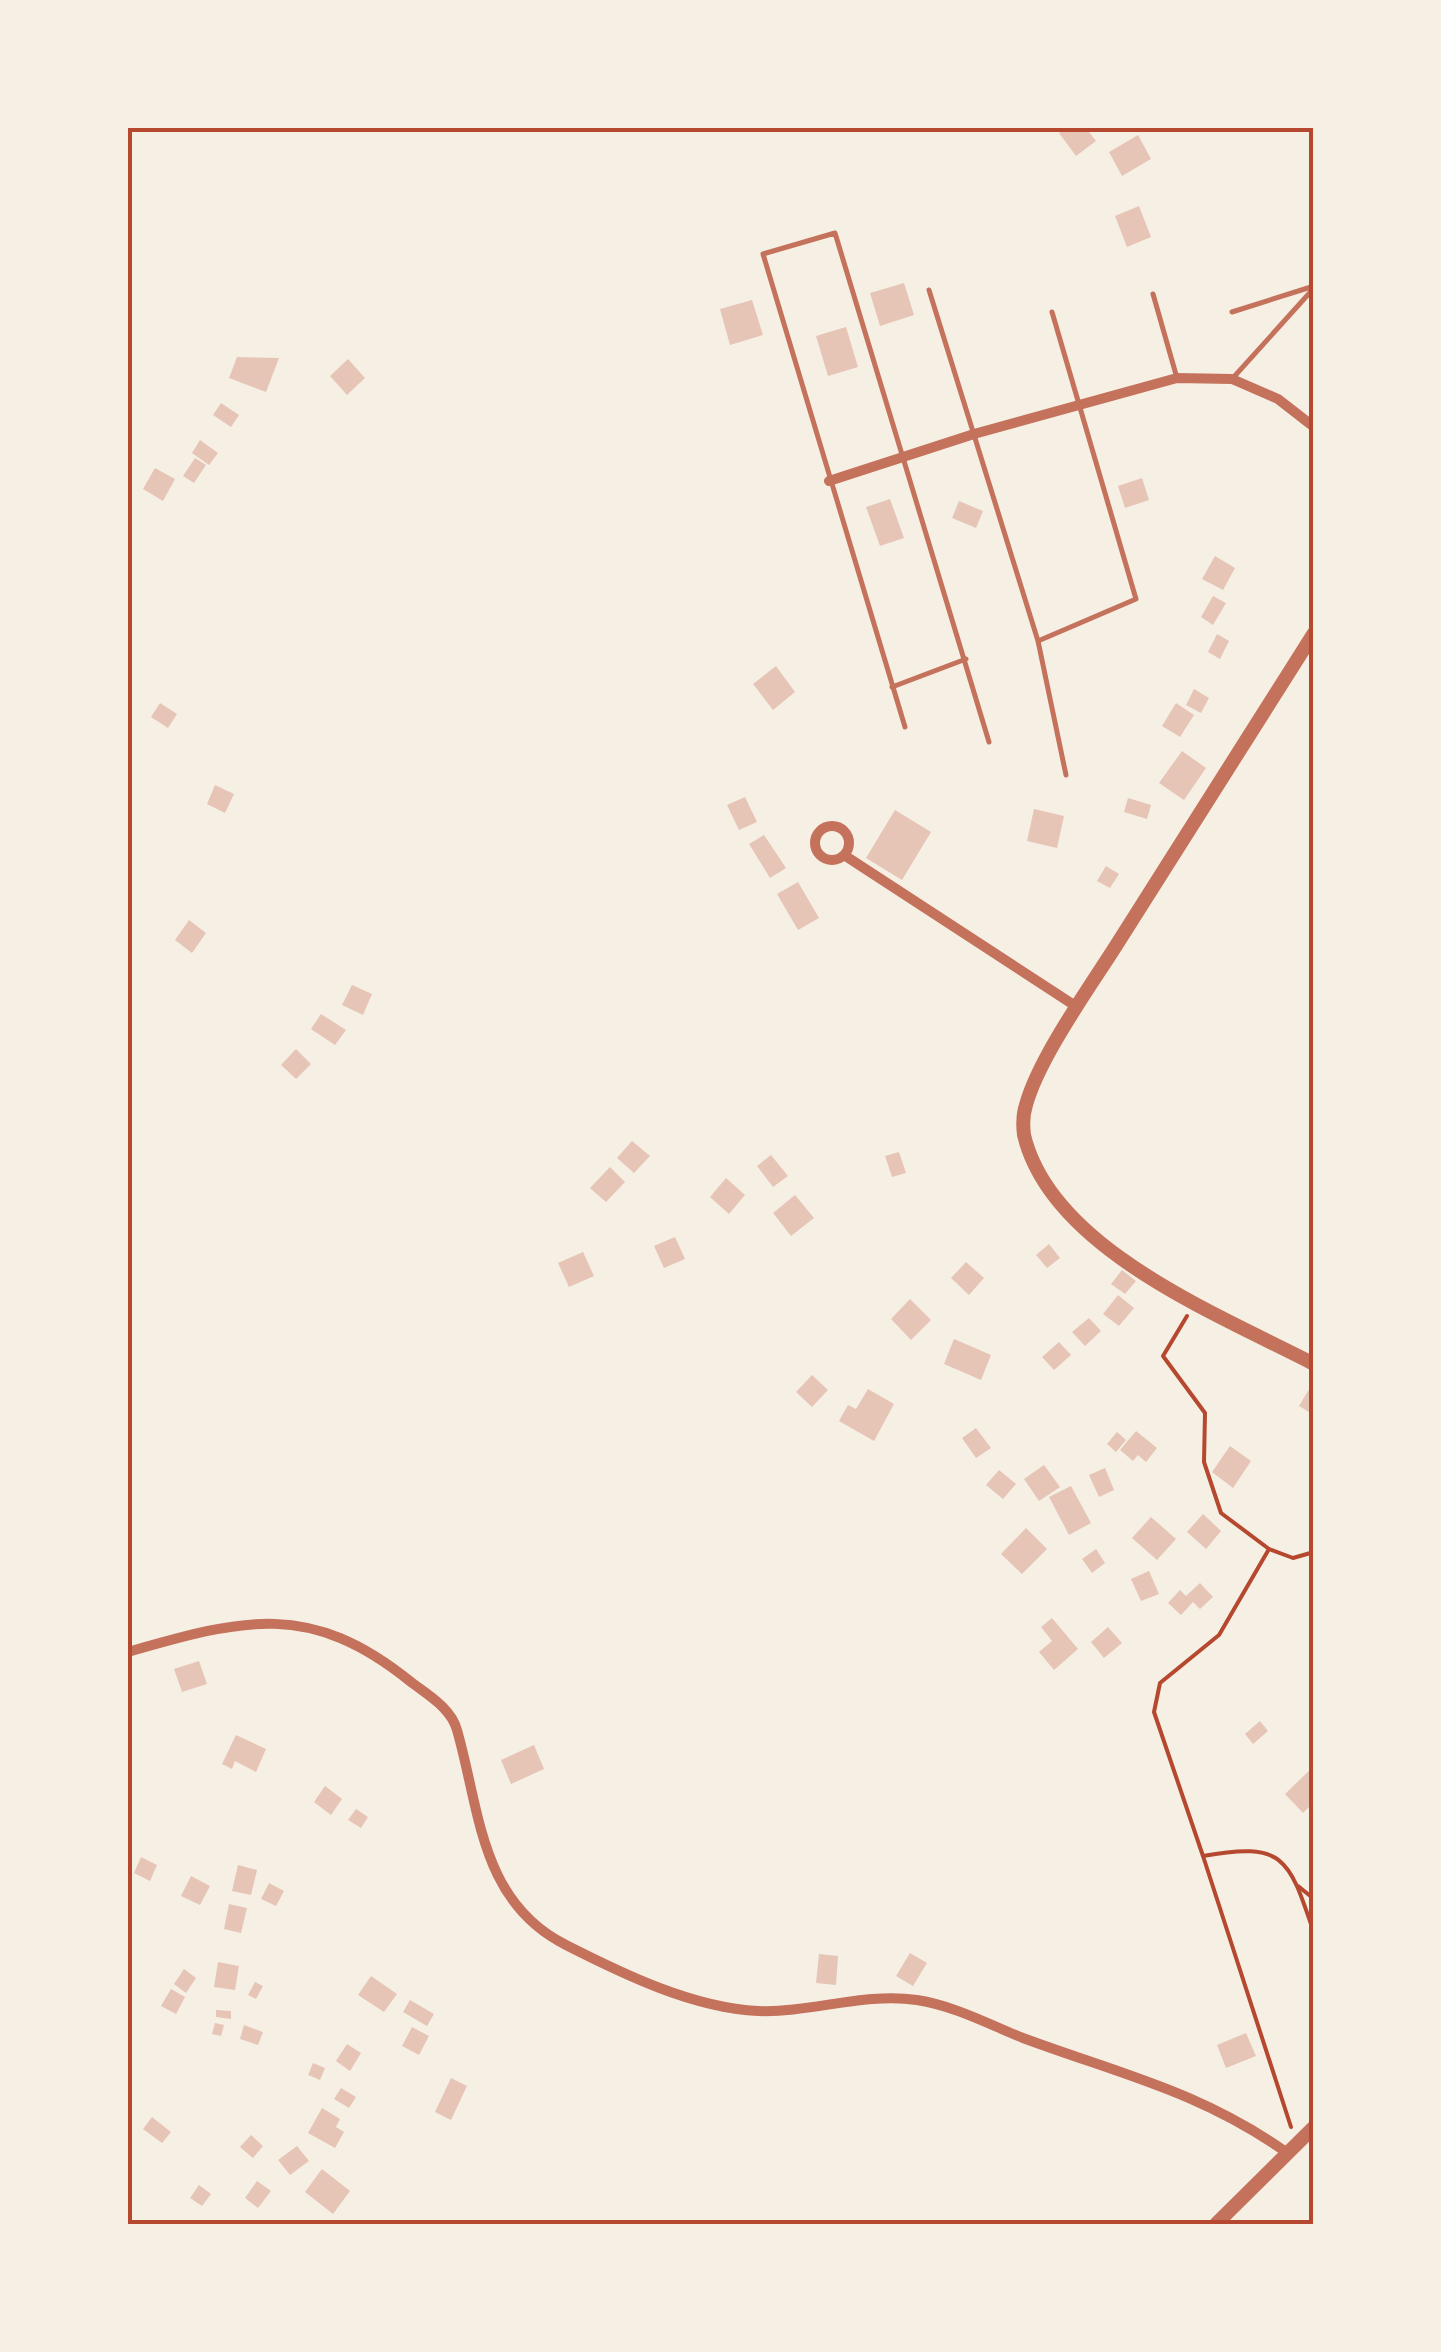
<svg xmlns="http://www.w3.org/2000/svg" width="1441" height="2352" font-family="Barlow,sans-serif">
<rect width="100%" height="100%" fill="#f6efe4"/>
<path fill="#e6c5b7" d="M1066,128h20l10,13 -20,15 -17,-23z
M1138,135l13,24 -29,17 -13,-24z
M1139,206l12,31 -24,10 -12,-31z
M904,283l10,32 -34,11 -10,-33z
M752,300l11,35 -33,10 -10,-36z
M846,327l12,40 -30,9 -12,-40z
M237,357l42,1 -13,34 -37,-14z
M348,359l17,19 -18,17 -17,-19z
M221,403l18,12 -8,12 -18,-12z
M200,440l18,13 -9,12 -17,-12z
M195,458l11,7 -12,18 -11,-7z
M155,468l20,11 -12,22 -20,-12z
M1142,478l7,22 -24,8 -7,-22z
M890,499l14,39 -24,8 -14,-39z
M959,501l24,10 -7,17 -24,-10z
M1215,556l20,12 -12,22 -21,-11z
M1213,596l13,7 -13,22 -12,-8z
M1217,634l12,7 -9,18 -12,-7z
M776,666l19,26 -22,18 -20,-26z
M1194,689l15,9 -8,15 -15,-8z
M160,703l17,11 -9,14 -17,-11z
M1176,703l18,12 -14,22 -18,-11z
M1182,751l24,17 -22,32 -25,-17z
M215,785l19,9 -9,19 -18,-9z
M745,797l12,25 -18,8 -12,-25z
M1128,798l23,7 -4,14 -23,-7z
M1034,809l30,7 -7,32 -30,-7z
M895,810l36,22 -29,48 -36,-22z
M764,835l22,33 -16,10 -21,-34z
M1106,866l13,8 -9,14 -13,-7z
M798,882l21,36 -21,12 -21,-36z
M189,920l17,13 -14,20 -17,-13z
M352,985l20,9 -9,21 -21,-10z
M321,1014l25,16 -11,15 -24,-16z
M296,1049l15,15 -15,15 -15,-14z
M632,1141l18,15 -16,17 -17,-15z
M899,1152l7,21 -14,4 -7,-21z
M771,1155l17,21 -15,11 -16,-21z
M610,1167l15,15 -19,20 -16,-14z
M726,1178l19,17 -16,19 -19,-17z
M795,1195l19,23 -23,18 -18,-23z
M675,1237l10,22 -21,9 -10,-22z
M1049,1244l11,14 -13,10 -11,-13z
M583,1252l11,24 -25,11 -11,-24z
M966,1262l18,16 -15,17 -18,-17z
M1122,1270l14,11 -11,13 -14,-10z
M1118,1295l16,13 -15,18 -16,-12z
M910,1299l21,21 -20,20 -20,-21z
M1089,1318l12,13 -16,15 -13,-14z
M954,1339l37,16 -10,25 -37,-16z
M1059,1342l12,13 -17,15 -12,-13z
M812,1375l16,15 -16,17 -16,-15z
M1314,1381v34l-15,-9z
M868,1389l26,15 -20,37 -35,-20 9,-16 8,4z
M976,1428l15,20 -15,10 -14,-20z
M1136,1431l21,17 -11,14 -8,-7 -5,6 -13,-11z
M1117,1432l9,8 -10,12 -9,-8z
M1230,1446l21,15 -18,27 -21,-16z
M1044,1465l16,22 -21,14 -15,-22z
M1105,1468l9,22 -15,7 -10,-22z
M999,1470l17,14 -13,15 -17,-14z
M1071,1486l20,37 -22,12 -20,-38z
M1203,1514l18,17 -15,18 -19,-17z
M1151,1517l25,22 -19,21 -25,-22z
M1026,1528l21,21 -25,25 -21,-20z
M1096,1549l9,14 -13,10 -10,-14z
M1149,1571l10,23 -18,7 -10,-22z
M1200,1583l13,14 -13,12 -7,-7 -12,13 -13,-12 12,-13 6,6z
M1052,1618l26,31 -24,21 -15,-18 13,-11 -11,-14z
M1108,1627l14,16 -18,15 -13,-16z
M199,1661l8,23 -25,8 -8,-23z
M1260,1721l8,10 -15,13 -8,-10z
M236,1735l30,14 -10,23 -21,-11 -3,8 -10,-5z
M534,1745l10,24 -33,15 -10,-24z
M1314,1766v36l-11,11 -18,-19z
M325,1786l17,13 -11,16 -17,-13z
M356,1809l12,8 -7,11 -13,-8z
M141,1857l16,8 -7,16 -16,-8z
M238,1865l19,5 -6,25 -19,-4z
M191,1876l19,10 -10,19 -19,-9z
M269,1883l15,8 -8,15 -15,-7z
M229,1904l18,4 -6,25 -17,-4z
M910,1953l17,10 -14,23 -17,-10z
M819,1954l19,2 -2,29 -20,-2z
M218,1962l21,4 -4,24 -21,-3z
M184,1969l12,9 -10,15 -12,-9z
M371,1976l26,18 -13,18 -26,-17z
M255,1982l8,4 -7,13 -8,-4z
M171,1989l14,8 -9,17 -15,-8z
M410,2000l24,14 -7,12 -24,-14z
M216,2010l15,1v8l-15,-2z
M215,2023l9,2 -3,11 -9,-2z
M244,2025l19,7 -5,13 -18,-6z
M412,2027l17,9 -10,19 -17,-9z
M1246,2033l10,23 -30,12 -9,-23z
M347,2044l14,9 -11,18 -14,-10z
M313,2063l12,5 -5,12 -12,-5z
M451,2078l16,8 -16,34 -16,-8z
M341,2088l15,9 -7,11 -15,-9z
M322,2108l18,11 -4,8 8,5 -9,16 -27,-15z
M152,2117l19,15 -9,11 -19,-14z
M251,2135l12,11 -10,12 -13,-11z
M297,2146l12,15 -19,14 -12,-15z
M322,2169l28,22 -17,23 -28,-22z
M257,2181l14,10 -13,17 -13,-10z
M199,2185l12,9 -9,12 -12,-8z"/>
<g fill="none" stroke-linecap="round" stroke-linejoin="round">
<path stroke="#b5482f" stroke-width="4" d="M1187,1316l-24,40 42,57 -1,49 17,51 48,36
M1314,1552l-21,6 -24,-9 -50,86 -59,48 -6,29 49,144c82,-15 86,3 111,77
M1203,1856l88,271
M1298,1886l16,13"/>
<path stroke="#c5725c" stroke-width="5" d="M929,290l109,351 98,-42 -84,-287
M1153,294l24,84
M1232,312l79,-25
M1232,379l82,-91
M1038,641l28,134
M892,687l74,-28
M905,727l-142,-473 72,-21 154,509"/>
<path stroke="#c5725c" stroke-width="10" d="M829,481l145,-47 203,-56 55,1 46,20 36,28
M815 843a17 17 0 1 1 34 0a17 17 0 1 1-34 0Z
M844,855l233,152
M128,1652c115,-33 182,-52 283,30 17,13 40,26 46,48 23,80 23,172 109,215 57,29 127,63 192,66 53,2 106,-19 159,-11 38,6 71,24 106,38 97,36 176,53 263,114"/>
<path stroke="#c5725c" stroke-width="14" d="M1314,633c-65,102 -130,205 -195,308 -27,43 -80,116 -93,164 -3,9 -3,22 -2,30 27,114 196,180 290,229
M1216,2224l98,-97"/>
</g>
<rect width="1441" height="2352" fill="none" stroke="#f6efe4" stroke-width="260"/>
<rect x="130" y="130" width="1181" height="2092" fill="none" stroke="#b5482f" stroke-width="4"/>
</svg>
